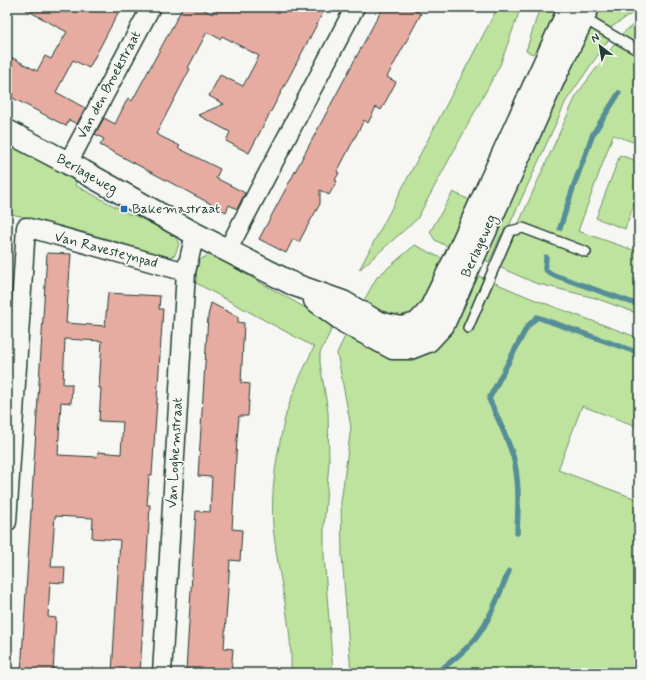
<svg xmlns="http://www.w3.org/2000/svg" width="646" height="680" font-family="Mynerve,sans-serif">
<rect width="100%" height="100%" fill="#f6f6f2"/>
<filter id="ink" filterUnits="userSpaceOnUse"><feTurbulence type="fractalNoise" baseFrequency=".025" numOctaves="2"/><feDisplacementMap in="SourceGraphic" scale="8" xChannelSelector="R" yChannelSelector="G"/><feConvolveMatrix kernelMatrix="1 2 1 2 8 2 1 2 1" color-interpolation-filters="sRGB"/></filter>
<g filter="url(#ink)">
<path fill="#bee39e" stroke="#6e9069" d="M498,7h23l-21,58 -83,154 -58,51z
M540,7h22l-6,16 -23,31 -7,-3z
M594,7h45v2l-29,19 -12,-6 -7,-9z
M639,20v124l-26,-9 -35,96 61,21v62l-44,-16 -60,-15 -36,-16 78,-173 46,-61z
M592,29l17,10 -43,62 -57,125 -8,9 -12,27 -8,-4 101,-226z
M7,143l70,38 -2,4 56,30 1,-1 42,21 5,9 -4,11 -8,3c-52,-18 -106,-33 -160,-45z
M620,155l19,7v28l-14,39 -29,-11z
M453,192l21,10 -22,47 -17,-9 -5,-8z
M415,245l30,15 -18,40 -11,11 -19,6 -16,-2 -19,-11 15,-27z
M210,254l124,70 -14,29v10l8,49 1,50 -5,64v29l9,118h-42c2,-48 -12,-92 -17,-138 -5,-37 3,-85 12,-121 7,-23 18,-46 28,-67l-118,-64v-21z
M474,274l59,25 106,39v89l-57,-21 -24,64 81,30v173h-288l-9,-117 -1,-54 10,-75 -14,-74 11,-23 28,18z"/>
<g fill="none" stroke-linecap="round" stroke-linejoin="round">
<path stroke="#568e98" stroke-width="5.5" d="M560,228l14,-43 19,-51 26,-41
M546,257l-1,12 6,5 88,31
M517,533c1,-25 3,-51 -4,-77 -6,-19 -15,-38 -24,-57l38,-72 10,-10 102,36
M436,673c14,-10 28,-21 40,-35 14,-18 24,-46 33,-67"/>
</g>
<path fill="#e6aca2" stroke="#1f3d34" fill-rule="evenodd" d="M21,7h87l10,6 -29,55 -16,-8 -17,32 29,16 -8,16 -8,-4 -3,6 -59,-31v-40l30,16 8,-15 6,3 16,-27z
M183,7h16l13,7 3,-7h111l-77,146 -23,-12 4,-9 -32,-17 26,-11 -15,-8 11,-21 23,11 16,-30 -37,-20 -2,3 -13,-7 -19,36 2,1 -34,65 24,12 -2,2 42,21 -4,9 29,15 -8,16 -8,-4 -3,7 -126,-67 4,-6 -9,-5 9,-16 11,6 13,-26 4,3z
M383,7h25l13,7 -34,63 9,5 -15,28 -5,-3 -8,16 -4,-3 -27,52 2,1 -4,7 2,1 -8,14 -9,-5v14l-12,21 -9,17 -6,-3 -7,14 -27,-14z
M47,253l24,1 -5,69 39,3 3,-33 52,3 -1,13h4l-11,166h-3l-2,30h3l-10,168h-28l8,-133 -28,-2 1,-20 -38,-2 -4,51h14l-1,16 -14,-1 -2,35 8,1 -3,55h-32zM65,339l37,2 -3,47h2l-2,33 24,1 -2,32 -23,-2 -1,5 -39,-2 3,-53 10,1 1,-19h-9z
M211,303l27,14v5l6,1 -3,60 9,1 -2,32h-9l-2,23 -5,90 10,1 -2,31 -10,-1 -6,88 9,1 -2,24h-31l1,-2 -15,-1 10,-159 14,1 2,-35 -14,-1 10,-160z"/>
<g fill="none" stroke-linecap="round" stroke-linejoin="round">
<g stroke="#1f3d34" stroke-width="12">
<path id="service" d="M583,18l56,33
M468,328l42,-97 13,-3 63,24"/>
</g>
<g stroke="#1f3d34" stroke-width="21">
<path id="minor" d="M68,163l83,-156
M227,251l128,-244
M7,522l19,-295 160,45
M162,673l24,-401 9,-38"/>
</g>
<g stroke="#1f3d34" stroke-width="25">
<path id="tertiary" d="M7,131l61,32 127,71 100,51 48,17 34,20 10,3 15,3 15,-4 13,-14 26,-53 114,-250
M315,300l30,22 48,26h17l18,-7 15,-16 112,-249 28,-58 5,-11"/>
</g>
<use href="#service" stroke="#f6f6f2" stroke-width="9"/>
<use href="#minor" stroke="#f6f6f2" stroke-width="18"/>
<use href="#tertiary" stroke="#f6f6f2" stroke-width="22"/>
</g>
</g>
<rect fill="#1f6fb2" stroke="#f6f6f2" stroke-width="1.5" x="120" y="205" width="8" height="8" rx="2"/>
<g text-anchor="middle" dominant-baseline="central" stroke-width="3.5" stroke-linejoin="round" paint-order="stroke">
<g font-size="14" fill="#1f3d34" stroke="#f6f6f2">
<text transform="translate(109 85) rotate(-62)">Van den Broekstraat</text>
<text transform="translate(87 174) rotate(29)">Berlageweg</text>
<text transform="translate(479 246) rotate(-66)">Berlageweg</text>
<text transform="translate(106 250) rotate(15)">Van Ravesteynpad</text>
<text transform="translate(175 453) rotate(-87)">Van Loghemstraat</text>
</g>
<g font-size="14" fill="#1f3d34" stroke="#f6f6f2" text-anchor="start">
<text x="132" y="209">Bakemastraat</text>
</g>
</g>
<rect width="646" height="680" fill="none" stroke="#f6f6f2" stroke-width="24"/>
<rect x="12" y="12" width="622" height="656" fill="none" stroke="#1f3d34" stroke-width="1.5" filter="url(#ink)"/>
<g transform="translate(600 46) rotate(329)" stroke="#f6f6f2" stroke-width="3" paint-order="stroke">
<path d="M0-3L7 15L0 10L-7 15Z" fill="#1f3d34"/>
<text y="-6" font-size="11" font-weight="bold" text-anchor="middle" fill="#1f3d34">N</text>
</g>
</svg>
